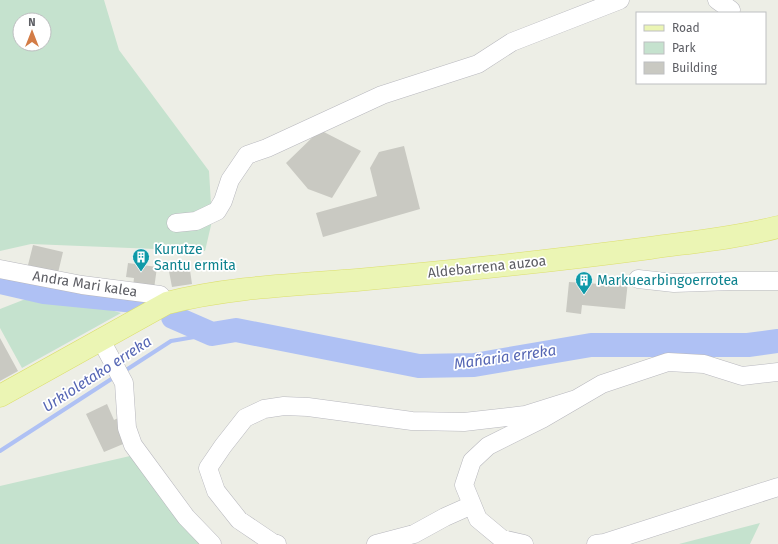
<svg xmlns="http://www.w3.org/2000/svg" width="778" height="544" font-family="'Fira Sans',sans-serif">
<rect width="100%" height="100%" fill="#edeee6"/>
<path fill="#c5e2ce" fill-rule="evenodd" d="M0,0h104l15,50 90,121 3,50 -7,30 -174,-7 -31,7zM20,20h24v24h-24z
M23,300h25l39,3 34,10 -99,55 -22,-40v-19z
M143,453l72,91h-215v-58z
M760,523l-10,21h-71z"/>
<g fill="none" stroke-linecap="round" stroke-linejoin="round">
<path stroke="#afc1f4" stroke-width="4" d="M123,372l48,-31 41,-7
M0,451l116,-75"/>
<path stroke="#afc1f4" stroke-width="24" d="M0,282l44,10 91,9
M173,317l39,17 24,-4 183,36 55,-1 117,-20h157l30,-4"/>
</g>
<path fill="#c9c9c2" d="M320,130l41,21 -29,47 -24,-9 -22,-26z
M404,146l16,63 -97,28 -7,-24 61,-17 -7,-28 9,-16z
M33,245l30,7 -5,21 -30,-8z
M128,263l29,4 -3,22 -21,-3 1,-8 -8,-1z
M189,263l3,21 -20,3 -4,-21z
M602,278l26,3 -3,28 -43,-4 -1,9 -15,-2 3,-30 32,2z
M0,338l18,33 -18,10z
M107,404l7,16 4,-2 10,24 -24,10 -18,-38z"/>
<g fill="none" stroke-linecap="round" stroke-linejoin="round">
<g stroke="#b8b8be" stroke-width="19">
<path id="minor" d="M717,0l14,10
M176,223l20,-2 21,-10 6,-10 7,-21 17,-25 20,-7 115,-53 96,-31 34,-22 108,-42
M0,269l82,16 78,10 7,8
M638,279l36,4 58,-2h46
M101,340l23,43 3,45 6,17 53,72 26,27
M277,544l-4,-1 -34,-23 -23,-29 -8,-23 15,-22 22,-28 19,-9 20,-3 24,1 104,14 52,1 61,-7 51,-16
M376,544l38,-10 31,-17 27,-12
M524,544l-22,-5 -24,-20 -14,-34 8,-24 16,-15 54,-27 60,-35 66,-22 36,2 38,12 36,-4
M596,544l8,-1 174,-56"/>
</g>
<g stroke="#dcdf6d" stroke-width="23">
<path id="major" d="M0,396l167,-93c62,-16 127,-18 190,-23 98,-9 196,-19 293,-32 42,-6 86,-10 128,-21"/>
</g>
<use href="#minor" stroke="#fff" stroke-width="18"/>
<use href="#major" stroke="#ebf5b4" stroke-width="22"/>
</g>
<defs>
<g id="building-pin" transform="scale(0.9)"><path d="M0 17L-7.5 6A9.5 9.5 0 1 1 7.5 6Z" fill="#0f9aa8" stroke="#fff"/><path d="M-4-6H4V6H1V3H-1V6H-4ZM-2.5-4.3h1.7v1.8h-1.7ZM.8-4.3h1.7v1.8H.8ZM-2.5-1h1.7V.8h-1.7ZM.8-1h1.7V.8H.8Z" fill="#fff"/></g>
</defs>
<g fill-rule="evenodd">
<use href="#building-pin" x="141" y="257"/>
<use href="#building-pin" x="584" y="280"/>
</g>
<g text-anchor="middle" dominant-baseline="central" stroke-width="3.5" stroke-linejoin="round" paint-order="stroke">
<g font-size="14" fill="#0d838f" stroke="#fff" text-anchor="start">
<text x="154" y="249">Kurutze<tspan x="154" dy="16">Santu ermita</tspan></text>
<text x="597" y="280">Markuearbingoerrotea</text>
</g>
<g font-size="14" fill="#5d5e64" stroke="#fff">
<text transform="translate(487 267) rotate(-6)">Aldebarrena auzoa</text>
<text transform="translate(85 284) rotate(9)">Andra Mari kalea</text>
</g>
<g font-size="15" font-style="italic" fill="#5566b4" stroke="#fff">
<text transform="translate(505 357) rotate(-8)">Mañaria erreka</text>
<text transform="translate(97 374) rotate(-33)">Urkioletako erreka</text>
</g>
</g>
<rect x="636" y="12" width="130" height="72" fill="#ffffff" stroke="#bebfc1"/>
<rect x="644" y="25" width="20" height="6" fill="#ebf5b4" stroke="#bebfc1"/>
<text x="672" y="32" font-size="12" fill="#5d5e64">Road</text>
<rect x="644" y="42" width="20" height="12" fill="#c5e2ce" stroke="#bebfc1"/>
<text x="672" y="52" font-size="12" fill="#5d5e64">Park</text>
<rect x="644" y="62" width="20" height="12" fill="#c9c9c2" stroke="#bebfc1"/>
<text x="672" y="72" font-size="12" fill="#5d5e64">Building</text>
<g transform="translate(32 32)"><circle r="19" fill="#ffffff" stroke="#bebfc1"/>
<path d="M0-3L7 15L0 10L-7 15Z" fill="#d37c46"/>
<text y="-6" font-size="11" font-weight="bold" text-anchor="middle" fill="#5d5e64">N</text>
</g>
</svg>
